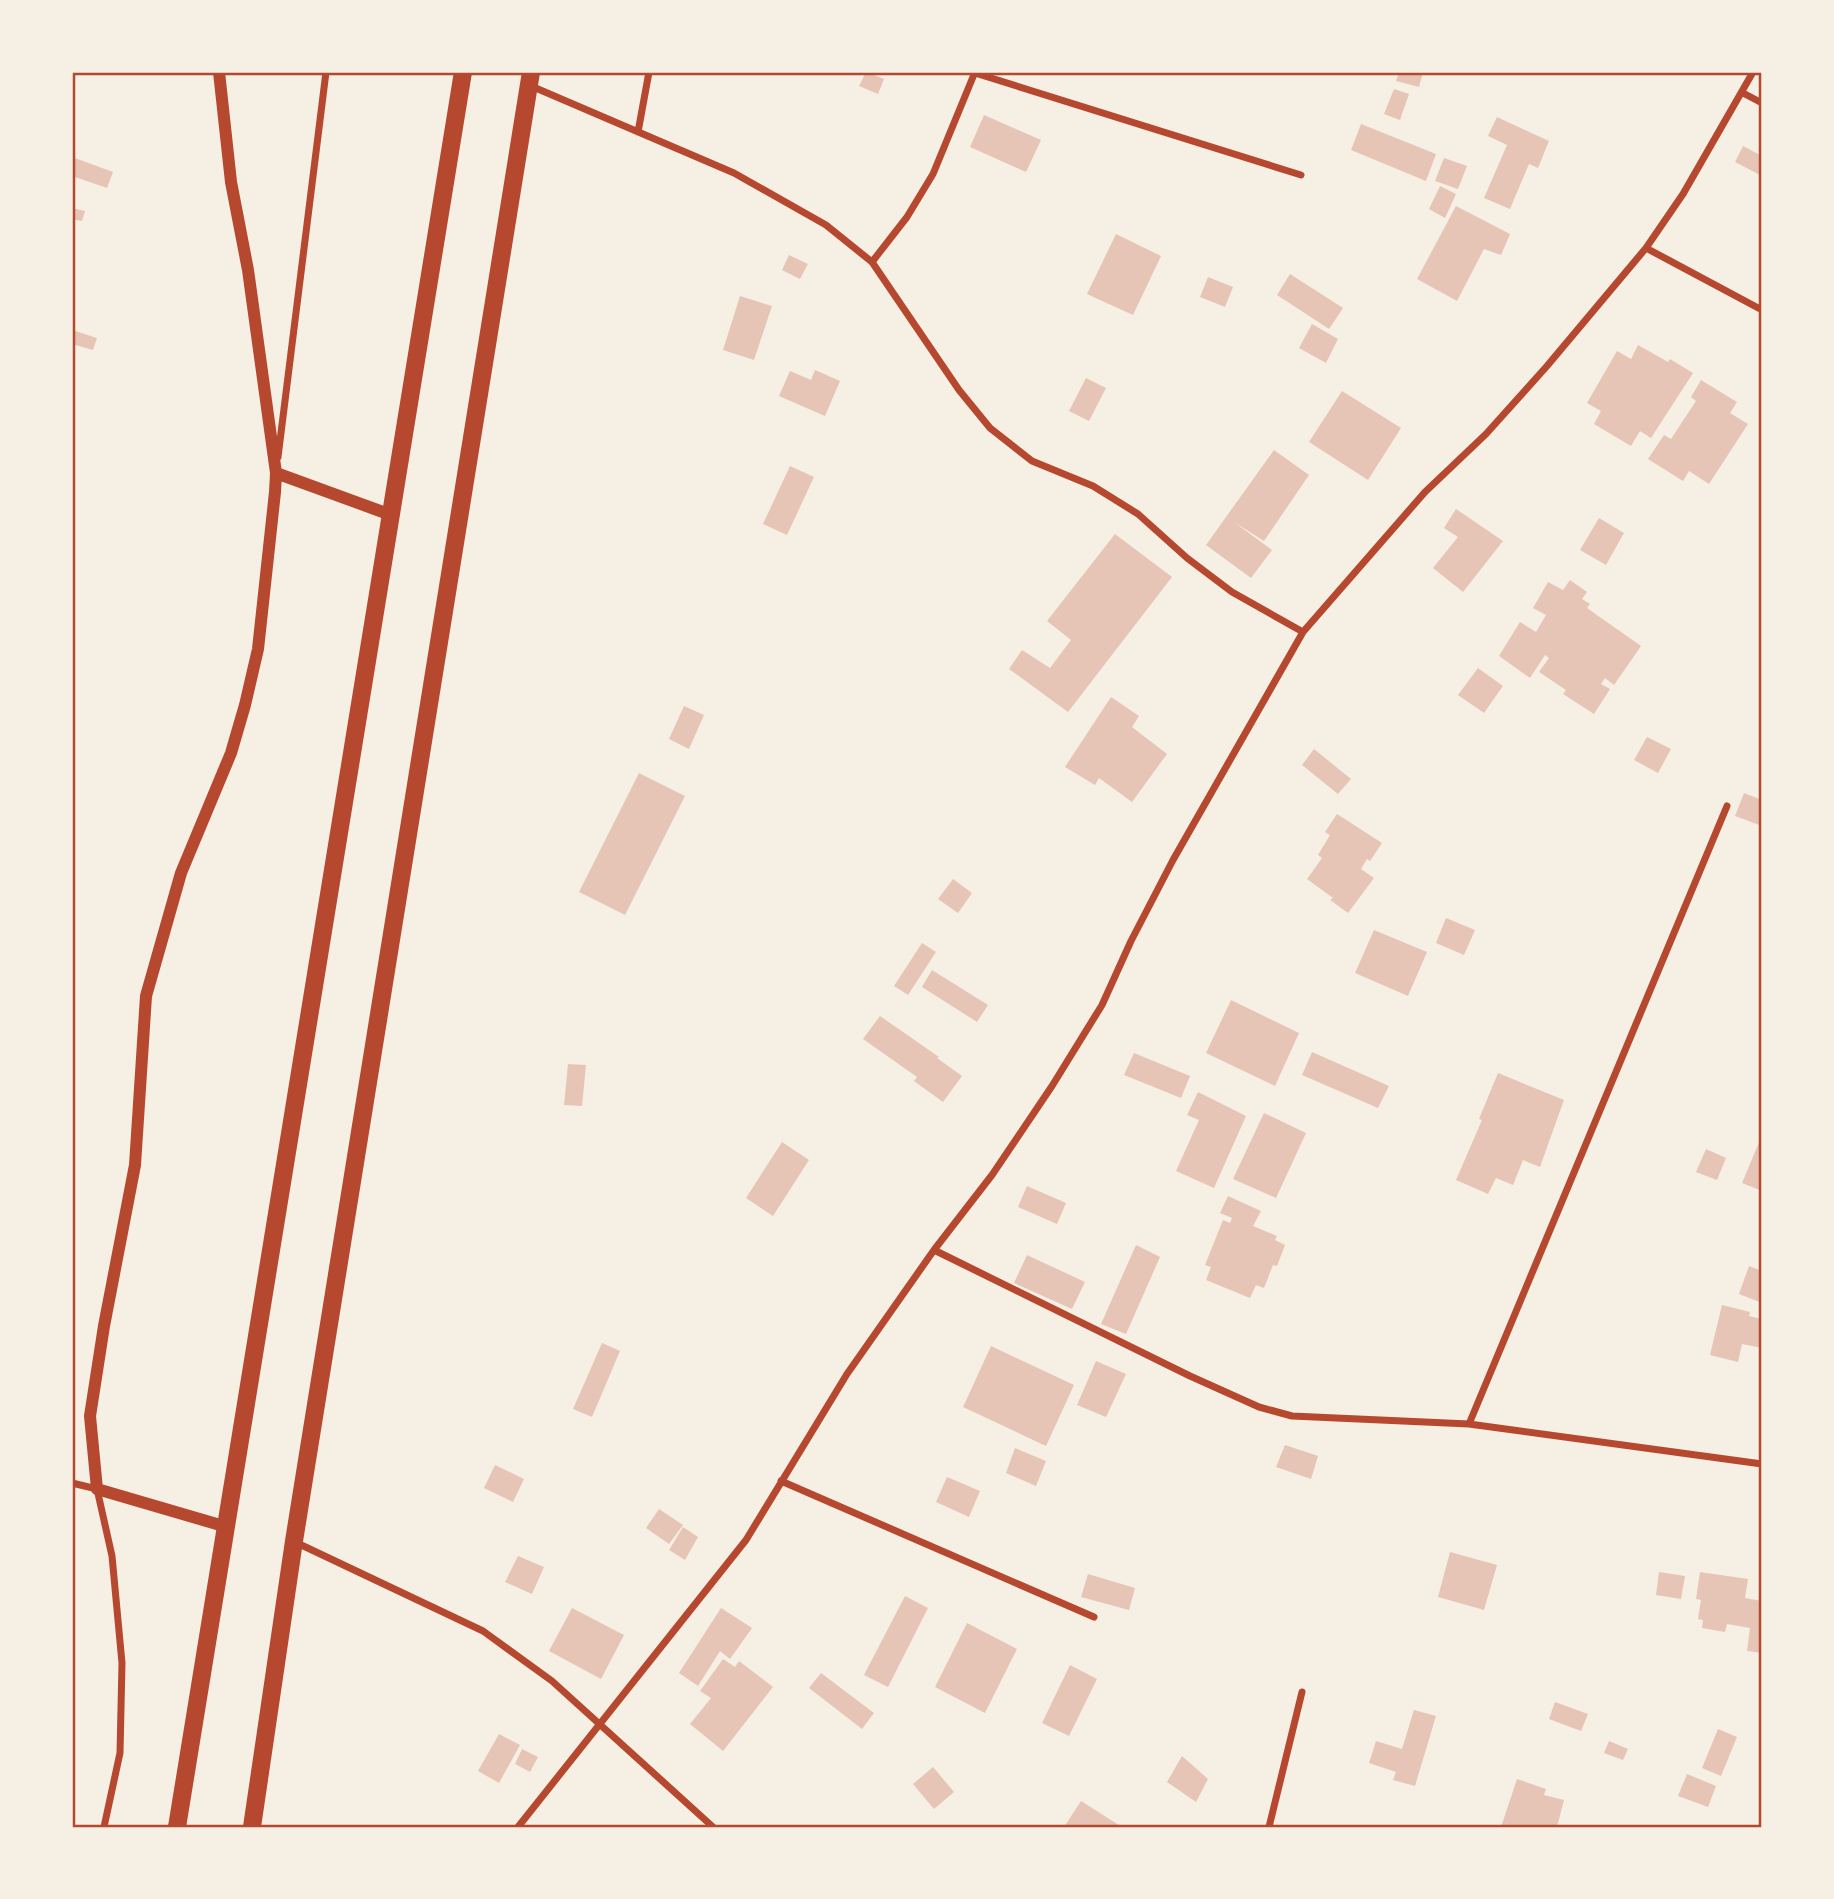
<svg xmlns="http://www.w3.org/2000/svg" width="1834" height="1899" font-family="Ubuntu,sans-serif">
<rect width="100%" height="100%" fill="#f6efe4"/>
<path fill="#e6c5b7" d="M866,72l18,7 -6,15 -19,-8z
M1399,72h24l-4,15 -23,-6z
M1394,89l15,5 -9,26 -16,-6z
M984,115l57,25 -15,32 -56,-25z
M1497,117l52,24 -11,27 -9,-4 -19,45 -26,-11 23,-53 -19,-9z
M1361,124l75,30 -10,27 -75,-31z
M1743,146l19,10 -2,19 -25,-13z
M72,157l41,15 -6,16 -35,-12z
M1444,158l23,8 -9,23 -23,-8z
M1440,186l16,8 -11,24 -16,-9z
M1456,206l54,28 -9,21 -17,-6 -27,52 -40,-22z
M72,208l13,3 -3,10 -10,-2z
M1116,234l45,22 -28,59 -46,-21z
M789,255l19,9 -8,15 -18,-9z
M1290,274l53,34 -14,21 -52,-34z
M1208,277l25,10 -8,20 -25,-10z
M740,296l32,10 -18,54 -31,-10z
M1312,324l26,15 -12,24 -27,-15z
M72,330l25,8 -4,12 -21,-6z
M1638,345l30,17 2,-3 23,14 -42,65 -11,-7 -9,15 -37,-22 7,-13 -14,-8 30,-52 14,8z
M815,370l25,11 -15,35 -46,-20 11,-25 21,9z
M1086,378l20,10 -17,33 -20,-10z
M1701,380l36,22 -7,11 18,11 -39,60 -20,-13 -6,10 -35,-22 16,-24 7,4 25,-38 -5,-4z
M1342,391l59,37 -33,52 -59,-38z
M1274,450l35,25 -45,66 -30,-19 38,28 -21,28 -45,-33z
M790,466l24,11 -27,58 -24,-11z
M1456,509l47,32 -40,51 -30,-24 25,-31 -14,-9z
M1599,518l25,15 -18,32 -26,-15z
M1115,534l57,43 -104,135 -59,-43 13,-19 28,18 21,-28 -24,-19z
M1570,580l17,12 -5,7 8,5 -3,4 54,38 -27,39 -9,-7 -4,6 9,5 -16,25 -31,-20 3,-4 -27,-18 10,-14 -4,-3 -15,23 -31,-22 21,-34 16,10 10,-17 -13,-7 15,-26 15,8z
M1478,668l25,18 -19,27 -26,-18z
M1111,697l28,19 -7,11 35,27 -35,48 -33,-24 -4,7 -30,-18z
M684,706l20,9 -15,34 -20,-10z
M1647,737l24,12 -13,24 -24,-13z
M1314,749l37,30 -13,15 -36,-29z
M639,773l46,23 -60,119 -46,-23z
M1744,793l18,7v26l-27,-10z
M1337,814l45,29 -12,18 -3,-2 -6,10 13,9 -26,35 -18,-13 3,-2 -26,-19 15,-21 -4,-3 12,-20 -5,-3z
M953,879l19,14 -14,20 -20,-14z
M1446,918l29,12 -11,25 -28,-12z
M1374,930l53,22 -19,44 -53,-23z
M922,943l14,9 -28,43 -14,-9z
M932,970l56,35 -11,17 -55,-35z
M1231,1000l68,33 -24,53 -69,-33z
M880,1016l59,41 -2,1 25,18 -19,26 -29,-21 3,-4 -54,-38z
M1312,1052l77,34 -11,22 -76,-33z
M1134,1053l56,23 -9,22 -57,-23z
M568,1064l18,1 -4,41 -18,-1z
M1498,1073l66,27 -24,67 -17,-7 -10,25 -17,-7 -8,16 -32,-14 26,-60 -3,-1z
M1198,1092l48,24 -32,72 -38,-17 23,-51 -12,-5z
M1264,1113l42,20 -30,65 -43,-19z
M1760,1140l2,1v50l-20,-8z
M782,1142l27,18 -36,56 -27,-18z
M1706,1149l20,9 -9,22 -21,-8z
M1027,1186l39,17 -9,21 -39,-17z
M1228,1196l33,15 -8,15 24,10 -2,4 10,5 -8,21 -4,-1 -9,23 -8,-3 -6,13 -44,-18 5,-13 -6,-2 18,-45 7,3 2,-5 -12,-5z
M1136,1245l24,12 -34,77 -25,-10z
M1027,1255l58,27 -13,27 -58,-26z
M1749,1266l13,5v32l-23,-9z
M1722,1305l28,7 -1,4 13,3v29l-20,-4 -4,18 -28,-7z
M602,1343l18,8 -28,66 -19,-8z
M991,1346l83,39 -28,61 -83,-39z
M1096,1361l30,13 -20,43 -29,-12z
M1285,1445l33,11 -7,23 -35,-12z
M1015,1448l31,13 -10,25 -30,-13z
M495,1465l29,14 -11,23 -29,-14z
M947,1477l33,14 -11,26 -33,-15z
M659,1509l24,16 -14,19 -23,-16z
M683,1527l15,10 -13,23 -16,-10z
M1450,1552l47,13 -13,45 -46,-13z
M518,1556l26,11 -12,27 -27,-12z
M1659,1572l26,4 -4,23 -25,-4z
M1700,1572l48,7 -3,19 17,3v52l-15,-2 3,-23 -23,-4 -2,8 -23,-4 1,-8 -5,-1 3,-19 -5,-1z
M1088,1574l47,14 -6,22 -48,-13z
M905,1596l23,12 -40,79 -24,-12z
M572,1608l52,27 -23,44 -52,-28z
M721,1608l31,20 -22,31 -10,-8 -22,35 -19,-13z
M967,1623l50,26 -32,64 -50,-26z
M723,1659l12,8 4,-6 34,26 -50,64 -33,-27 21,-26 -11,-7z
M1070,1665l27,14 -28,57 -27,-13z
M821,1673l53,40 -12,16 -53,-41z
M1555,1702l33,12 -7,17 -32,-12z
M1414,1710l22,6 -21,70 -22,-6 3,-8 -27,-9 7,-22 26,8z
M1718,1729l19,8 -16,39 -19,-8z
M499,1734l21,11 -21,38 -21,-12z
M1609,1741l19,8 -5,11 -19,-7z
M522,1749l16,8 -8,15 -15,-8z
M1182,1756l26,23 -12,23 -29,-20z
M933,1767l21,25 -20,17 -21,-25z
M1687,1774l29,12 -8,21 -30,-11z
M1517,1779l29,10 -2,6 20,5 -7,27h-56z
M1081,1801l41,26h-58z"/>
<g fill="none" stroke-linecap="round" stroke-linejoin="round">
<path stroke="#b5482f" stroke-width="7" d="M975,73l326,102
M531,86l203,87 92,52 46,37 87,128 31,38 42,33 61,25 45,28 49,44 45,34 71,40
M1743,93l19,10
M638,132l11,-60
M1646,248l116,62
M872,262l35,-45 26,-43 42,-102
M278,457l48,-385
M934,1250l256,126 69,31 33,9 177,8 293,40
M1469,1424l258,-618
M781,1481l313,136
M72,1483l25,6 15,67 10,107 -2,90 -16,74
M295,1542l188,89 69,50 161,146
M518,1827l228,-287 101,-166 87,-124 58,-75 60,-89 50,-81 29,-64 42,-81 130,-228 122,-140 61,-58 61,-68 99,-118 37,-54 70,-122
M1269,1827l33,-135"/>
<path stroke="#b5482f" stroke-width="12" d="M219,72l12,110 17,88 28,203 -1,19 -17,157 -13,56 -14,48 -50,120 -35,123 -11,169 -31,161 -14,90 7,73 130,38
M276,473l115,42"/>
<path stroke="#b5482f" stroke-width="18" d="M177,1827l286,-1755
M252,1827l42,-286 237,-1469"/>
</g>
<rect width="1834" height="1899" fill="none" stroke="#f6efe4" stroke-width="147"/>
<rect x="74" y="74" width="1686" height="1752" fill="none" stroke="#b5482f" stroke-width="2.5"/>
</svg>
